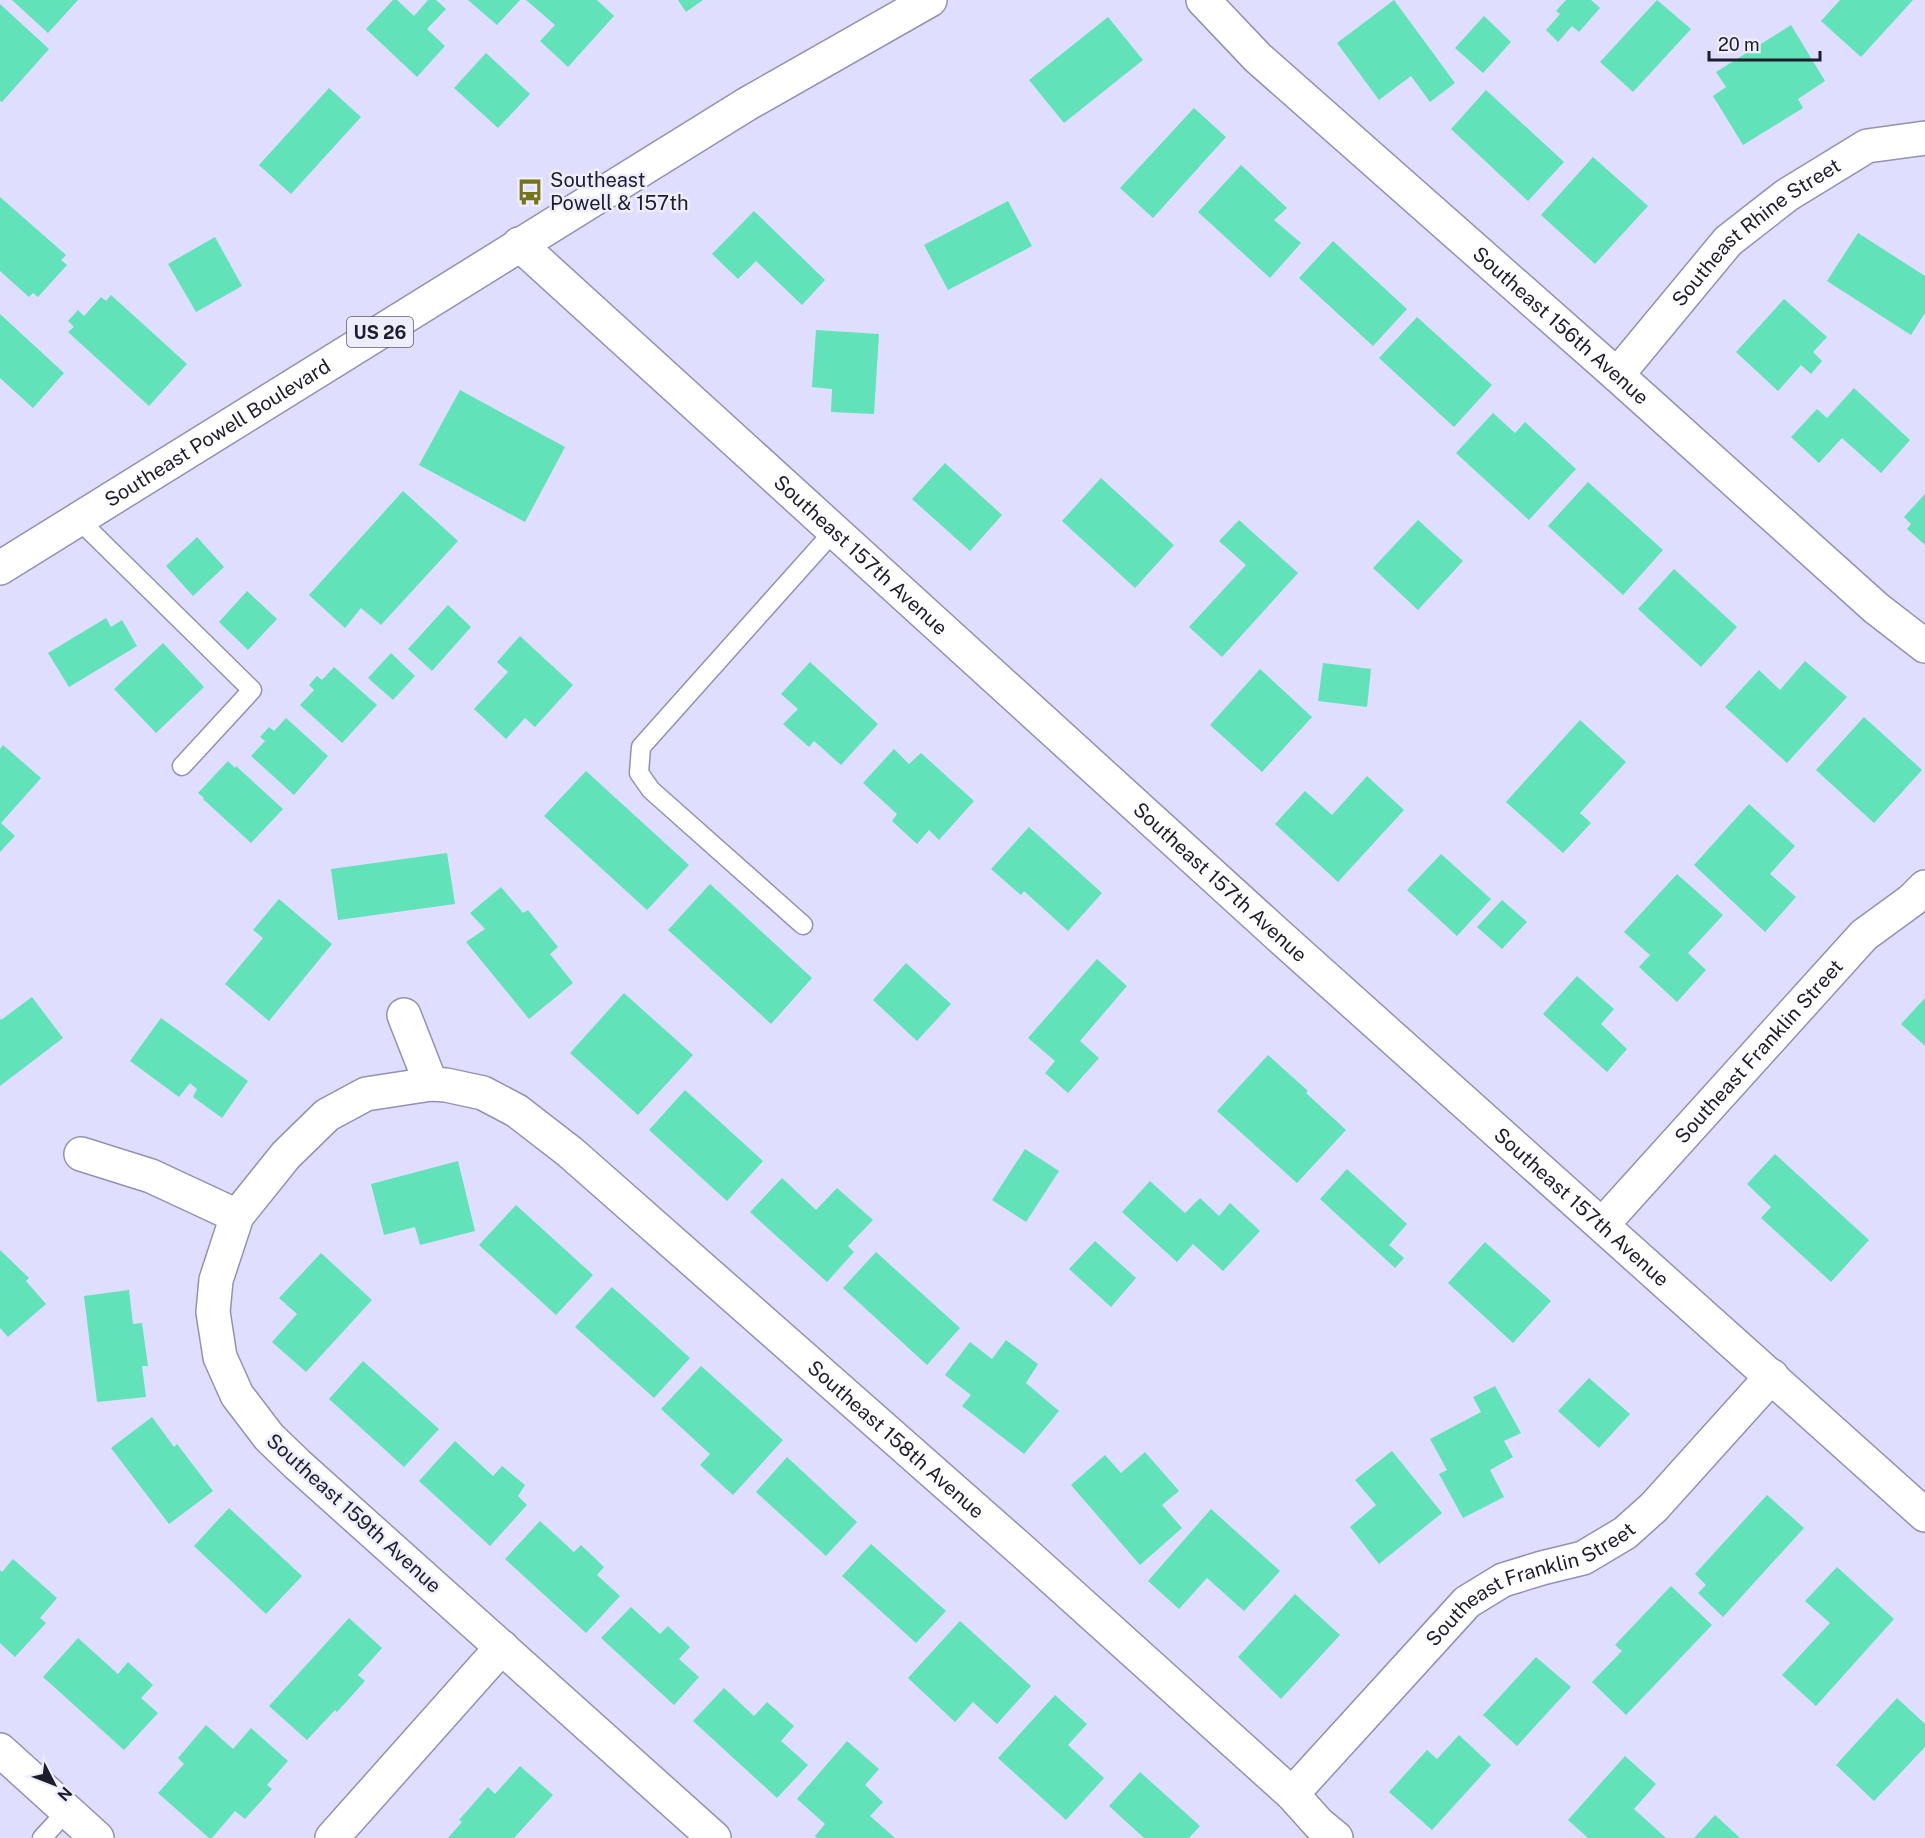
<svg xmlns="http://www.w3.org/2000/svg" width="1925" height="1838" font-family="'Public Sans',sans-serif">
<rect width="100%" height="100%" fill="#e0defe"/>
<path fill="#61e2b9" d="M12,0h66l-30,33z
M393,0h4l17,16 14,-16h8l10,9 -19,20 18,17 -28,31 -51,-48z
M468,0h52l-23,25z
M526,0h71l17,16 -46,51 -28,-26 15,-16z
M678,0h25l-17,12z
M1394,0l61,83 -25,19 -19,-26 -32,24 -42,-57z
M1566,0h25l9,8 -21,24 -7,-6 -14,16 -12,-12 14,-16 -4,-3z
M1657,0l34,29 -58,63 -33,-30z
M1840,0h73l-52,57 -40,-36z
M0,4l49,45 -47,53 -2,-1z
M1484,16l27,26 -28,31 -28,-25z
M1108,17l35,43 -79,63 -35,-43z
M1791,25l34,56 -27,18 5,9 -60,37 -30,-49 13,-9 -10,-15z
M486,53l44,41 -32,34 -44,-40z
M329,88l32,29 -70,77 -32,-29z
M1486,90l78,72 -36,39 -77,-72z
M1194,108l32,29 -73,81 -33,-30z
M1593,157l55,49 -53,58 -54,-49z
M1241,165l46,43 -13,12 27,23 -31,35 -72,-66z
M0,197l66,58 -5,5 6,5 -29,32 -5,-4 -4,4 -29,-26z
M1008,201l24,45 -84,44 -24,-45z
M754,211l71,69 -23,25 -46,-44 -18,18 -26,-25z
M1858,233l67,43v37l-14,22 -84,-54z
M215,237l27,49 -46,26 -28,-48z
M1333,241l74,68 -34,37 -74,-68z
M111,295l76,69 -38,42 -81,-74 6,-5 -6,-6 10,-11 6,6 17,-19 5,4z
M1784,299l43,38 -14,15 9,9 -11,13 -10,-9 -23,26 -42,-39z
M0,314l64,59 -31,35 -33,-30z
M1417,317l75,68 -38,42 -75,-69z
M816,330l63,4 -5,80 -43,-2 1,-23 -20,-2z
M1854,388l56,52 -29,33 -39,-35 -23,25 -28,-26 26,-28 10,9z
M460,390l105,57 -40,75 -106,-57z
M1493,413l22,20 10,-11 51,47 -47,51 -73,-67z
M945,463l57,52 -32,36 -58,-52z
M1101,478l73,67 -39,43 -73,-67z
M1588,482l75,68 -40,45 -75,-69z
M403,491l55,50 -77,84 -20,-17 -16,20 -36,-33z
M1925,494v51l-18,-16 4,-5 -7,-7z
M1239,520l59,53 -76,84 -33,-30 57,-62 -27,-24z
M1418,520l45,41 -45,49 -45,-42z
M197,537l27,30 -31,29 -27,-30z
M1674,569l63,58 -36,40 -63,-58z
M247,591l30,28 -29,31 -29,-28z
M448,605l23,22 -39,44 -24,-22z
M106,618l5,9 11,-7 15,26 -68,41 -21,-34z
M520,636l53,49 -38,42 -10,-9 -19,21 -32,-30 34,-37 -11,-10z
M163,643l41,44 -48,46 -42,-44z
M391,653l24,23 -22,24 -25,-22z
M1805,661l42,36 -60,66 -62,-56 34,-37 21,20z
M810,662l68,62 -37,41 -27,-24 -5,6 -26,-23 15,-15 -17,-15z
M1323,663l48,6 -4,38 -49,-6z
M334,667l43,38 -35,38 -42,-38 14,-15 -5,-5 8,-9 5,4z
M1260,669l52,48 -50,55 -52,-47z
M1864,717l58,53 -48,53 -58,-53z
M286,718l42,38 -34,39 -43,-39 14,-15 -5,-4 9,-10 5,4z
M1580,720l46,42 -46,51 11,10 -28,30 -57,-51z
M3,745l38,33 -40,45 14,13 -15,16v-103z
M894,749l15,15 12,-11 53,48 -35,39 -10,-10 -12,14 -25,-23 5,-7 -34,-31z
M228,761l7,7 1,-2 47,43 -32,34 -48,-44 1,-1 -6,-5z
M586,771l103,94 -42,45 -103,-94z
M1367,776l37,34 -66,72 -63,-58 30,-33 27,24z
M1749,804l46,42 -25,28 26,23 -31,35 -71,-67z
M1029,827l73,66 -34,38 -44,-40 -3,4 -30,-26z
M447,853l8,51 -117,16 -7,-51z
M1441,854l50,45 -34,37 -50,-46z
M1677,874l46,41 -35,38 18,17 -29,32 -38,-35 11,-12 -26,-23z
M710,884l102,94 -41,46 -103,-94z
M501,887l22,26 5,-3 30,37 -8,7 23,29 -44,36 -63,-77 19,-13 -15,-16z
M279,899l53,45 -63,77 -44,-37 38,-46 -10,-8z
M1502,900l25,22 -25,27 -25,-22z
M1097,959l30,27 -47,55 19,17 -31,35 -23,-20 10,-12 -27,-23z
M906,963l45,41 -34,37 -44,-41z
M1577,976l37,33 -13,15 26,25 -20,23 -64,-58z
M624,993l69,62 -55,60 -68,-62z
M32,997l31,41 -63,48v-68l1,2z
M1925,998v48l-24,-22z
M161,1018l87,63 -26,37 -29,-21 4,-8 -7,-6 -11,14 -49,-36z
M1268,1055l40,36 -2,2 40,37 -49,53 -80,-72z
M685,1090l78,71 -36,40 -78,-71z
M1025,1149l34,22 -33,51 -34,-22z
M1775,1154l94,86 -38,42 -70,-64 10,-11 -24,-23z
M458,1161l17,70 -55,14 -5,-18 -31,8 -13,-51z
M1347,1169l60,55 -18,21 15,13 -9,10 -75,-69z
M782,1178l34,32 21,-22 36,32 -25,26 6,6 -27,30 -77,-70z
M1150,1181l35,32 15,-15 19,18 11,-13 30,28 -37,40 -30,-27 -16,18 -55,-50z
M516,1205l77,70 -37,40 -77,-70z
M1095,1241l41,37 -25,29 -42,-38z
M1485,1242l66,59 -38,42 -65,-60z
M0,1250l29,28 -3,3 20,23 -38,33 -8,-9z
M876,1252l84,76 -33,37 -84,-77z
M321,1253l51,47 -66,72 -34,-30 25,-28 -18,-16z
M612,1287l78,71 -36,40 -79,-71z
M129,1290l4,34 9,-1 6,43h-6l4,31 -49,5 -13,-106z
M1006,1340l32,24 -12,19 33,28 -35,43 -62,-48 9,-11 -26,-20 25,-33 22,17z
M363,1361l76,68 -35,38 -75,-68z
M701,1366l82,74 -50,55 -33,-30 10,-11 -49,-45z
M1589,1378l41,36 -31,34 -41,-37z
M1495,1386l26,47 -17,8 9,16 -23,13 14,27 -41,21 -24,-44 8,-4 -17,-31 51,-27 -8,-15z
M152,1417l22,30 3,-3 36,47 -44,33 -58,-76z
M455,1441l38,35 9,-10 23,19 -7,11 9,9 -37,41 -71,-65z
M1392,1451l50,62 -63,51 -29,-37 26,-22 -21,-25z
M1145,1452l34,39 -17,14 20,23 -42,37 -69,-80 34,-30 16,18z
M787,1457l70,65 -31,34 -70,-64z
M1767,1495l37,33 -81,89 -25,-24 8,-8 -11,-11z
M229,1508l73,68 -36,38 -72,-68z
M1211,1509l69,62 -36,40 -37,-33 -28,31 -31,-28z
M540,1521l34,31 7,-7 23,22 -7,8 23,21 -34,37 -81,-74z
M871,1544l75,67 -30,32 -74,-67z
M13,1559l44,39 -17,20 6,5 -31,34 -15,-14v-73l2,2z
M1837,1567l57,52 -78,87 -34,-31 48,-52 -25,-22z
M1671,1586l41,39 -86,90 -34,-33 30,-31 -7,-6z
M1295,1594l45,41 -59,64 -43,-42z
M631,1607l29,27 8,-8 22,21 -11,12 20,18 -25,28 -73,-67z
M349,1618l33,30 -24,27 7,6 -28,31 -2,-2 -28,30 -38,-34z
M960,1621l71,65 -34,38 -24,-22 -18,20 -47,-44z
M78,1638l40,36 10,-12 25,23 -12,13 17,15 -34,37 -81,-73z
M1536,1657l35,30 -54,59 -34,-31z
M724,1688l30,28 13,-14 27,24 -13,15 27,24 -31,33 -84,-77z
M1055,1695l32,29 -19,21 36,33 -38,42 -68,-62z
M1897,1698l28,26v23l-51,54 -38,-36z
M206,1725l27,24 18,-21 37,33 -21,24 5,4 -27,30 -10,-8 -23,27h-3l-51,-45 26,-29 -6,-6z
M1459,1735l32,30 -59,65 -43,-38 38,-42 10,9z
M847,1741l32,28 -14,16 18,17 -13,14 25,22h-78l-2,-2 10,-12 -28,-25z
M1625,1756l31,28 -22,25 32,29h-78l-20,-18z
M520,1766l33,29 -39,43h-66l14,-16 -3,-2 29,-33 7,7z
M1140,1772l60,54 -11,12h-45l-35,-32z
M1715,1815l25,23h-46z"/>
<g fill="none" stroke-linecap="round" stroke-linejoin="round">
<g stroke="#9490b5" stroke-width="21">
<path id="lane" d="M79,520l173,170 -70,76
M803,925l-152,-135 -12,-17 2,-26 193,-216
M42,1838l25,-27"/>
</g>
<g stroke="#9490b5" stroke-width="36">
<g id="street">
<path id="s1" d="M1203,0l55,58 359,317 259,233 49,38"/>
<path id="s2" d="M519,244l758,690 648,581"/>
<path id="s3" d="M1617,375l111,-134 59,-46 80,-49 58,-8"/>
<path d="M404,1015l27,69"/>
<path d="M81,1154l70,22 86,40"/>
<path id="s4" d="M1602,1225l262,-290 48,-35 13,-13"/>
<path d="M0,1750l97,88"/>
<path id="s5" d="M1292,1794l175,-192 36,-22 39,-12 41,-10 42,-25 29,-26 118,-131"/>
<path d="M332,1838l170,-191"/>
<path id="s6" d="M714,1838l-417,-374 -28,-27 -32,-42 -17,-38 -7,-45 3,-32 21,-64 49,-61 41,-40 39,-21 65,-10 15,1 37,8 34,18 53,41 448,395 274,247 27,30 17,14"/>
</g>
</g>
<g stroke="#9490b5" stroke-width="36">
<g id="primary">
<path id="s7" d="M0,568l747,-464 183,-104"/>
</g>
</g>
<use href="#lane" stroke="#fff" stroke-width="18"/>
<use href="#street" stroke="#fff" stroke-width="33"/>
<use href="#primary" stroke="#fff" stroke-width="33"/>
</g>
<defs>
<g id="bus-bare" transform="scale(2.07)"><path d="M-5-6H5V4H4V6H2V4H-2V6H-4V4H-5ZM-3.5-4V0h7V-4ZM-3.5 1.2v1.5H-2V1.2ZM2 1.2v1.5H3.5V1.2Z" fill="#75741a" stroke="#eeedfd" stroke-width="2.5" paint-order="stroke"/></g>
</defs>
<g fill-rule="evenodd">
<use href="#bus-bare" x="530" y="192"/>
</g>
<g text-anchor="middle" dominant-baseline="central" stroke-width="5" stroke-linejoin="round" paint-order="stroke">
<rect fill="#eeedfd" stroke="#5c5b6a" stroke-width="1.5" x="347" y="317" width="66" height="30" rx="4.5"/>
<g font-size="18" font-weight="bold" fill="#1e1d2b">
<text x="380" y="332">US 26</text>
</g>
<g font-size="20" fill="#1e1d2b" stroke="#eeedfd" text-anchor="start">
<text x="550" y="180">Southeast<tspan x="550" dy="23">Powell &amp; 157th</tspan></text>
</g>
<g font-size="20" fill="#1e1d2b" stroke="#eeedfd">
<text stroke="none"><textPath href="#s3" startOffset="201">Southeast Rhine Street</textPath></text>
<text stroke="none"><textPath href="#s1" startOffset="484">Southeast 156th Avenue</textPath></text>
<text stroke="none"><textPath href="#s7" startOffset="256">Southeast Powell Boulevard</textPath></text>
<text stroke="none"><textPath href="#s2" startOffset="462">Southeast 157th Avenue</textPath></text>
<text stroke="none"><textPath href="#s2" startOffset="948">Southeast 157th Avenue</textPath></text>
<text stroke="none"><textPath href="#s4" startOffset="234">Southeast Franklin Street</textPath></text>
<text stroke="none"><textPath href="#s2" startOffset="1434">Southeast 157th Avenue</textPath></text>
<text stroke="none"><textPath href="#s6" startOffset="1677">Southeast 158th Avenue</textPath></text>
<text transform="translate(354 1513) rotate(42)">Southeast 159th Avenue</text>
<text stroke="none"><textPath href="#s5" startOffset="324">Southeast Franklin Street</textPath></text>
</g>
</g>
<g transform="translate(54 1784) rotate(132)" stroke="#eeedfd" stroke-width="4.5" paint-order="stroke">
<path d="M0-4.5L10 22L0 15L-10 22Z" fill="#1e1d2b"/>
<text y="-9" font-size="16" font-weight="bold" text-anchor="middle" fill="#1e1d2b">N</text>
</g>
<path d="M1709 51v9h111v-9" fill="none" stroke="#1e1d2b" stroke-width="3"/>
<text x="1718" y="51" font-size="18" fill="#1e1d2b" stroke="#eeedfd" stroke-width="4.5" paint-order="stroke">20 m</text>
</svg>
